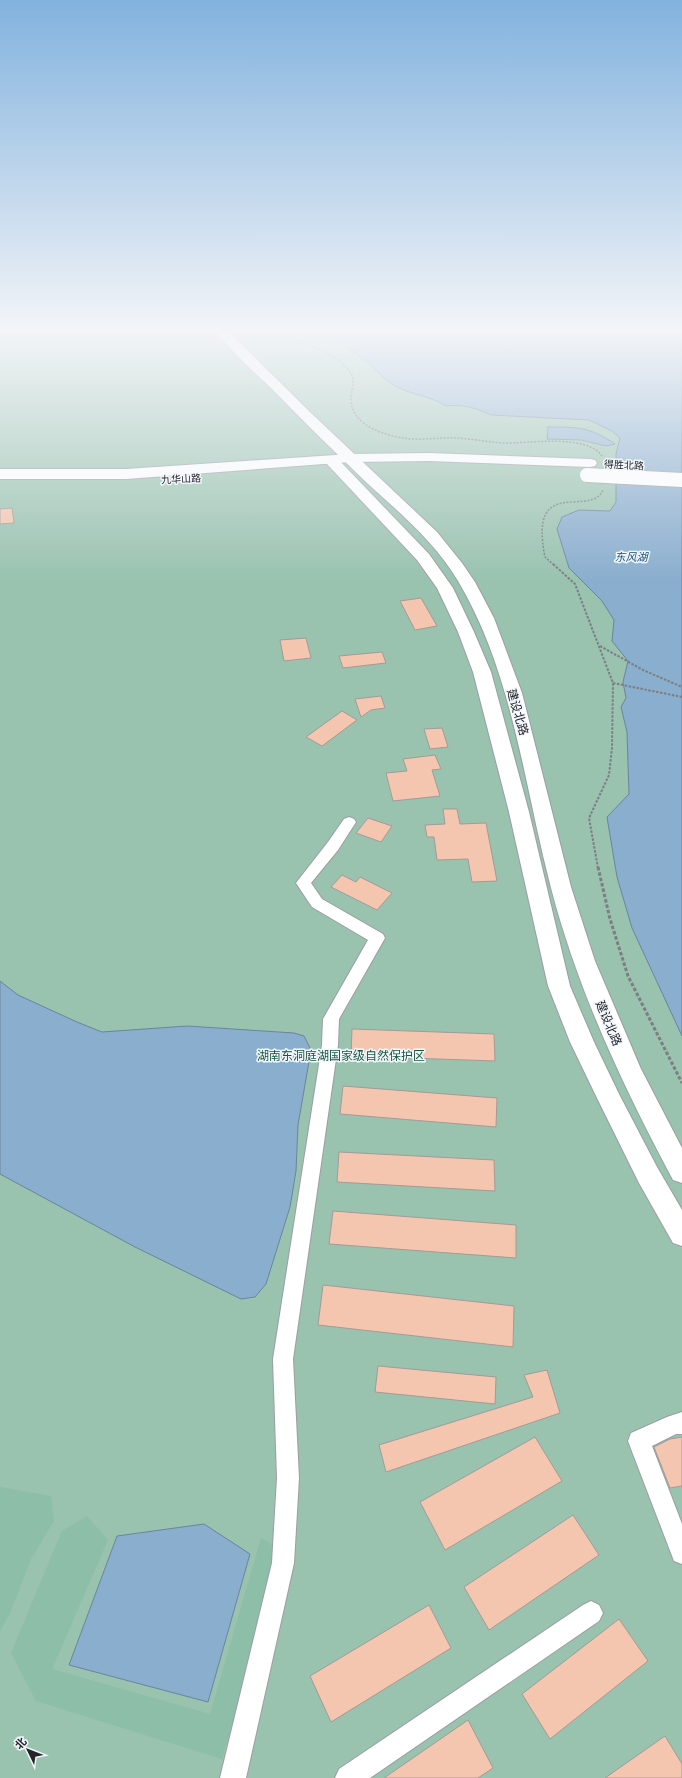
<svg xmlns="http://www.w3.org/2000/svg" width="682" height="1778" font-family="Mulish,'Noto Sans SC',sans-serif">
<rect width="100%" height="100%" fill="#e5e9f0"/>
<path fill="#99c2af" d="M0,332h682v1446h-682z"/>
<path fill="#8dbea7" d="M0,1487l51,9 3,25 -23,38 -21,54 -10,18z
M87,1516l21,24 -56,129 158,45 51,-176 18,10 -23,100 -34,111 -186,-58 -25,-48 51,-122z"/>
<path fill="#8aaece" stroke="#6b859c" d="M312,332h370v704l-50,-108 -15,-51 -10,-60 22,-23 -2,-62 -6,-25 5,-9 -3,-16 5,-21 -16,-20 2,-21 -12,-19 -33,-33 -12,-39 5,-12 17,-7 31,1 6,-9v-48l4,-16 -8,-7 -23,-11 -98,-5c-15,-7 -28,-11 -45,-9 -15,-10 -34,-11 -51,-20 -12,-7 -22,-20 -33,-28 -15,-12 -32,-19 -50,-26z
M548,427c30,0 42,0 67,17l-9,2 -25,-6 -34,-1z
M0,981l18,14 59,27 25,10 85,-6 107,7 10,3 7,14 -13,75 -2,46 -6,36 -24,77 -11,13 -14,2 -106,-52 -135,-73z
M204,1524l46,30 -42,148 -139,-37 48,-129z"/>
<path fill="#f4c6b0" stroke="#a29b97" d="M12,508l2,15 -14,1v-15z
M421,598l16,28 -22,4 -15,-29z
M306,638l5,20 -27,3 -4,-21z
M382,652l4,11 -43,5 -4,-12z
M381,696l4,12 -14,2 -10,7 -6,-18z
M342,711l15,9 -35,26 -16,-9z
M442,728l6,19 -18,2 -6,-20z
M435,755l6,14 -9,1 8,26 -47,5 -7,-28 21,-2 -4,-12z
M443,809h14l3,15 26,-1 11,58 -25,1 -4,-23 -31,1 -3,-23h-7l-2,-12 20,-1z
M368,818l24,8 -11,16 -25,-9z
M342,875l14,7 4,-5 32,16 -15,17 -46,-23z
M352,1029l142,5 1,27 -144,-5z
M343,1086l154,12 -1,29 -156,-13z
M339,1152l155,8 1,31 -158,-9z
M333,1211l183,14v33l-187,-14z
M323,1285l191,21 -1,41 -195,-22z
M378,1366l118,11 -1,27 -120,-12z
M547,1370l13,43 -174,59 -7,-27 154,-48 -9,-22z
M535,1437l27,44 -117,69 -25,-48z
M682,1437v49l-12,2 -16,-41 16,-8z
M573,1515l26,40 -110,75 -25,-43z
M429,1605l22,43 -120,74 -21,-46z
M619,1619l29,42 -98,78 -28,-45z
M468,1720l25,48 -15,10h-94z
M665,1736l17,28v14h-77z"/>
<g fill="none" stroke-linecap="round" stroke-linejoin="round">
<g stroke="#9b9ea4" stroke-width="2">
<path id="street" d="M349,817l5,2 2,3 -18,28 -27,33 11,16 61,35 2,4 -46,81 -1,26 -45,314 6,119 -5,85 -48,215h-26l52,-215 5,-85 -4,-119 49,-314 1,-26 45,-79 -56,-33 -16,-24 32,-41 16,-23z
M682,1412v22h-6l-24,12 30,78v40l-8,-3 -46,-120 3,-8 36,-16z
M591,1601l8,4 4,8 -4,8 -229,157h-35l4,-9 244,-164z"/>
</g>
<g stroke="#9b9ea4" stroke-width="2">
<path id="secondary" d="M216,332h13l83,82 125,118 25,31 13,19 19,36 28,75 49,194 24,74 46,108 41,79v35l-9,-3c-50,-94 -95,-189 -122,-292 -27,-103 -38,-215 -93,-307 -23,-39 -58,-68 -91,-98 -32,-31 -64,-62 -95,-94 -19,-18 -39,-36 -56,-57z
M331,456l5,1 93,97 24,34 21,44 17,40 38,140 41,174 24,56 25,52 38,73 25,43v36l-9,-3 -34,-60 -41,-83 -28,-58 -22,-56 -39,-174 -36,-140 -15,-40 -21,-44 -20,-28 -91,-97 -2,-3 2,-3z"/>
</g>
<g stroke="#9b9ea4" stroke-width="2">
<path id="primary" d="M429,453l161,6 5,1 2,3 -2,3 -5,1 -161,-6 -79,1 -224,17h-126v-10h126l224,-15z"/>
</g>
<path stroke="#7c7e83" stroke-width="1.5" stroke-dasharray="2 1.5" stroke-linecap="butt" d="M265,332c27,9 66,15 84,39 8,9 2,18 2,29 1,25 32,35 52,38 18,3 37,-1 55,0 15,1 30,4 45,5 24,1 83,-10 99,13
M554,565l-9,-8c-17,-84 46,-38 58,-67"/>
<path stroke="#7c7e83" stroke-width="2" stroke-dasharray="2.5 1.5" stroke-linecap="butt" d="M553,564l22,20 38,99 -1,65 -3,27 -20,43 9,50
M600,646l43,24 39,17
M613,683l69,14"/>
<path stroke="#7c7e83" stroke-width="3" stroke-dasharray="3.5 2" stroke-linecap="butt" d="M598,867l12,52 18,57 54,107"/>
<use href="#street" fill="#fff" fill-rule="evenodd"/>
<use href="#secondary" fill="#fff" fill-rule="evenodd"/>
<use href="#primary" fill="#fff" fill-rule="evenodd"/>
<g stroke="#9b9ea4" stroke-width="16" stroke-linecap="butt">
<path id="primary-bridge" d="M587,475l95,5"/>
</g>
<use href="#primary-bridge" stroke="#fff" stroke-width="14"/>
</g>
<linearGradient id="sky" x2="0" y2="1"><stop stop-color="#82b2de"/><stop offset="0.57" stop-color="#f3f5f8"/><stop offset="1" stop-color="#f3f5f8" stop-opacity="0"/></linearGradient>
<rect width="682" height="581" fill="url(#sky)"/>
<g text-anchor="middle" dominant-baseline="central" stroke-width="3" stroke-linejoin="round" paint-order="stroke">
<g font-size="10" fill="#232427" stroke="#f2f7fd">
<text transform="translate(624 465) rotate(3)">得胜北路</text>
<text transform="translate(181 479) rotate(-3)">九华山路</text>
</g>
<g font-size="11" font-style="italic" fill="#134c76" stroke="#f2f7fd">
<text x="631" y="557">东风湖</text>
</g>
<g font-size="12" fill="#232427" stroke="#f2f7fd">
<text transform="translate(518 712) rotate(74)">建设北路</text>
<text transform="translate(609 1023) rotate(67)">建设北路</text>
</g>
<g font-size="12" fill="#19553e" stroke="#f2f7fd">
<text x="341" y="1055">湖南东洞庭湖国家级自然保护区</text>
</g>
</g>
<g transform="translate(28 1750) rotate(313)" stroke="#f2f7fd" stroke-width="3" paint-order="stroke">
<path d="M0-3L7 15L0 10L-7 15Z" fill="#232427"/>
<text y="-6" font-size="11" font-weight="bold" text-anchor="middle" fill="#232427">北</text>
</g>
</svg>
